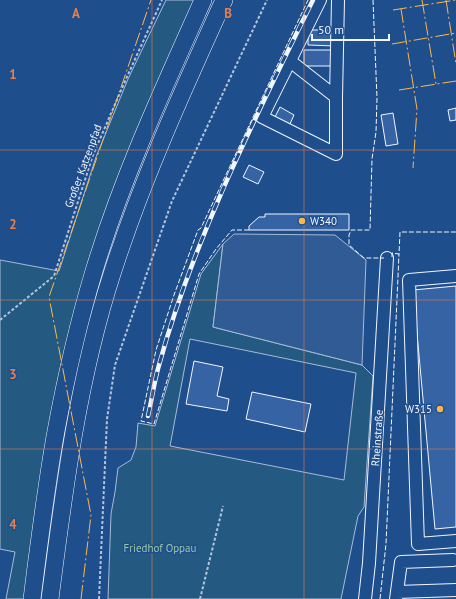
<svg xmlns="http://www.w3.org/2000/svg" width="456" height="599" font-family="'PT Sans',sans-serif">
<rect width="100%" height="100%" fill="#1f4e8c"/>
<path fill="#245a82" stroke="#a8bbd7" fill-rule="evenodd" d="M166,0h31l-82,186 -90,413h-19l9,-47 -15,-3v-289l59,11 37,-114 32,-78z
M223,244l-10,83 149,38 11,11 -9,131 -6,9 -17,83h-233l3,-85 4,-22 3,-24 13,-8 5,-13 2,-24 17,3 46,-152zM190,339l166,34 -12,107 -174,-34z"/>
<path fill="#305b95" stroke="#a8bbd7" d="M234,234l101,1 31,25 -4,105 -149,-38 10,-83z"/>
<path fill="#3563a3" stroke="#f2f6ff" d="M308,30h27v16l-27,-1z
M304,50h31v16h-31z
M280,107l14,8 -5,11 -15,-7z
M456,108v12l-6,1 -2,-11z
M393,113l5,31 -12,2 -5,-31z
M249,165l15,7 -6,12 -15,-7z
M265,214h84v16h-100v-4l10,-9h6z
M456,286v241l-21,2 -22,-239z
M194,361l29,6 -6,29 12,3 -2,12 -41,-7z
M252,392l59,12 -6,28 -59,-13z"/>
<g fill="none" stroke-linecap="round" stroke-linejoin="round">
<g stroke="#f2f6ff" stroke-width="14">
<path id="minor" d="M290,61l46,36v57l-74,-37 58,-117
M336,97l2,-97
M456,276l-47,4 9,264 38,-3
M397,592l59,-2
M365,599l4,-36 18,-305
M396,599l5,-37 52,-2"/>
</g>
<g stroke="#f2f6ff" stroke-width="18">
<path id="highway" d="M32,599c7,-56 14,-113 24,-168 10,-54 22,-107 38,-160 28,-93 69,-182 109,-271
M50,599c14,-109 28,-220 62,-325 30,-94 71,-184 112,-274"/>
</g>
<path stroke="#b3c4dc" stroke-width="2" stroke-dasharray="3 2" stroke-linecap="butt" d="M0,320l54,-44 39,-121 33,-76 36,-79
M99,599l8,-180 8,-54 57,-164 95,-201
M200,599l23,-93"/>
<use href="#minor" stroke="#1f4e8c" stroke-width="12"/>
<use href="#highway" stroke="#1f4e8c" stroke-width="17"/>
<g stroke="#f2f6ff" stroke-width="4.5">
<path id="rail" d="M148,416c4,-17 6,-34 11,-51 35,-127 96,-247 154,-365"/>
</g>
<use href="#rail" stroke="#1f4e8c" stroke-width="3" stroke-dasharray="9" stroke-linecap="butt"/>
<path stroke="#f2f6ff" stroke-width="1" stroke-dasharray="5 2" stroke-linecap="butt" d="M373,0l4,98 -1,34 -4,27 -2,71h-19l-2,5v10l15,13h20
M249,230h-17l-16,19 -17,25 -45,150 -13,-3 15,-71 18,-55 24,-65 3,-2 107,-228
M392,257v-4l7,1 1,-22h56
M380,599l6,-55 13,-290"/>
<path stroke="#ffb74d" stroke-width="1" stroke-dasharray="14 3 2 3" stroke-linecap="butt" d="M422,0l14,84
M446,0l10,64
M401,9l16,100 -4,59
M393,10l63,-10
M392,44l64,-11
M399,90l57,-9
M81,599l10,-84 -42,-218 102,-297"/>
</g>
<path fill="none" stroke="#ea8049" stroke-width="1" stroke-opacity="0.55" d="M152,0v599M304,0v599M0,150h456M0,300h456M0,449h456"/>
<g fill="#ffb74d" stroke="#1f4e8c" stroke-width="1.5">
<circle cx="302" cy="221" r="4"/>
<circle cx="440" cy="409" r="4"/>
</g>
<g text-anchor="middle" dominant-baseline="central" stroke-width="3" stroke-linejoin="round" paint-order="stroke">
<g font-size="11" fill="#f2f6ff" stroke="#1f4e8c">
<text transform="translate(83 166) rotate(-70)">Großer Katzenpfad</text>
<text transform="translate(377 438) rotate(-86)">Rheinstraße</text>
</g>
<g font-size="11" fill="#f2f6ff" stroke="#1f4e8c" text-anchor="start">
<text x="310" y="221">W340</text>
<text x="432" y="409" text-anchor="end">W315</text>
</g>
<g font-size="11" fill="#97c8a6" stroke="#1f4e8c">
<text x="160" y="548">Friedhof Oppau</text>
</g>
</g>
<g font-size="13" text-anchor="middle" font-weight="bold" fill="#ea8049" stroke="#1f4e8c" stroke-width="3" stroke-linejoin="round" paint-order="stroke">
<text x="76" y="18">A</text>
<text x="228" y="18">B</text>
<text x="13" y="79">1</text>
<text x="13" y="229">2</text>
<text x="13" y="379">3</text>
<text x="13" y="529">4</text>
</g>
<path d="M312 34v6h77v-6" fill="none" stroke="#f2f6ff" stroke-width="2"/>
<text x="318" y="34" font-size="12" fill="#f2f6ff" stroke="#1f4e8c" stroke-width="3" paint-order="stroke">50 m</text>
</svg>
